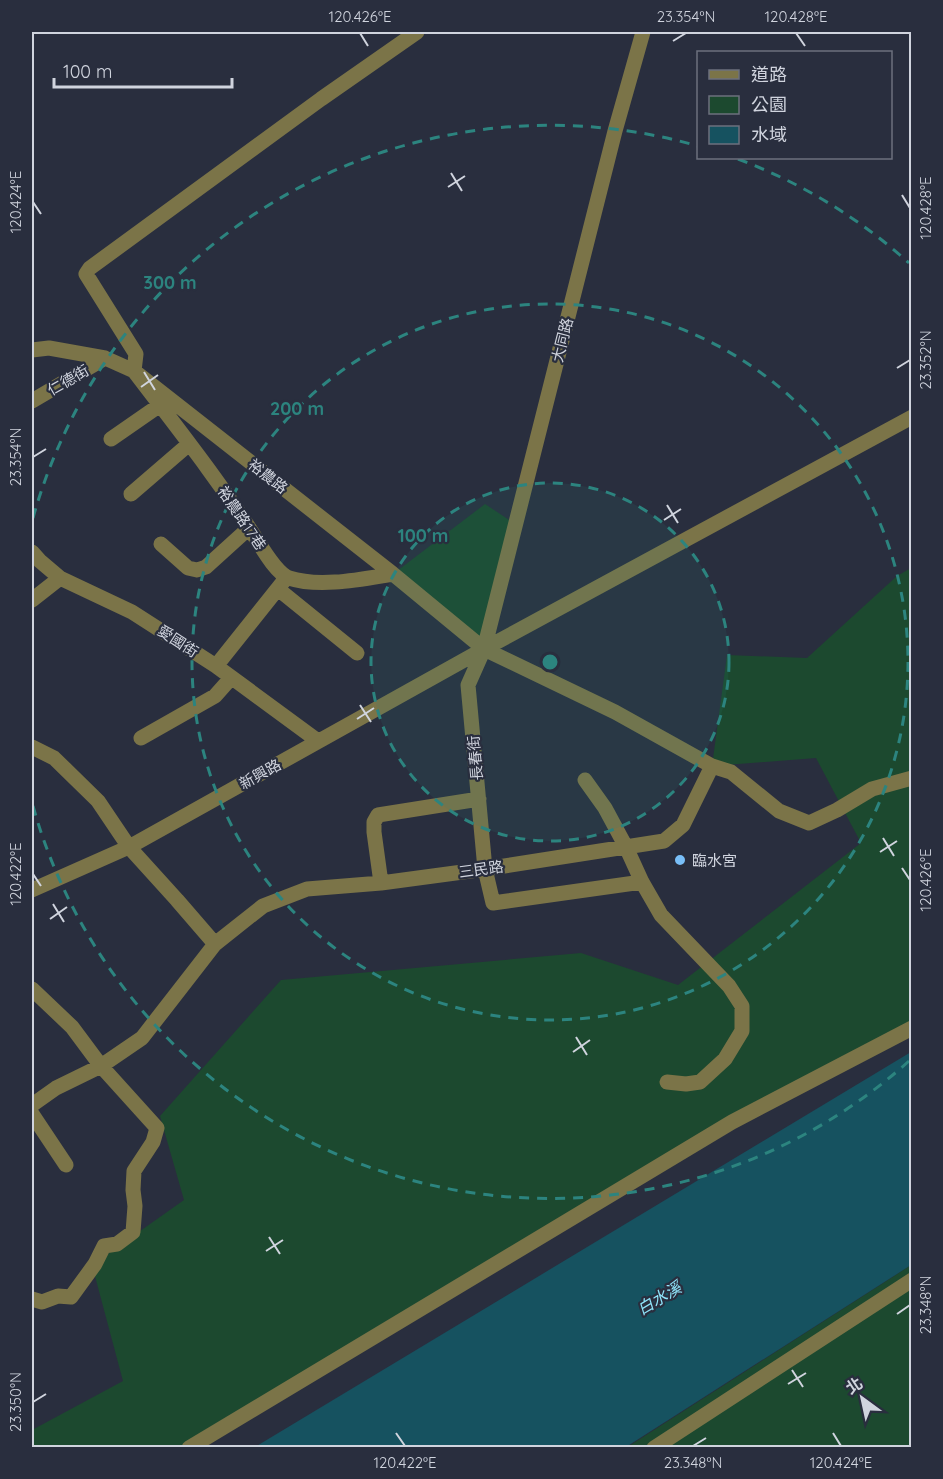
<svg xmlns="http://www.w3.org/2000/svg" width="943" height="1479" font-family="Quicksand,'Noto Sans TC',sans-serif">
<rect width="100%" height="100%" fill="#292e3e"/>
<path fill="#1c492f" d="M485,504l32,21 -33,120 -91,-71z
M911,568v457l-71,37 -640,385 -168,1v-18l91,-49 -31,-116 92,-65 -24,-84 121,-136 300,-27 97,32 183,-142 -45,-85 -104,8 15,-111 80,3 90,-82z
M911,1265v182l-285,1 262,-168z"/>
<path fill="#165260" d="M911,1052v213l-285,182h-371z"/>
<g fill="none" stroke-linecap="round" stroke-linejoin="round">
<path stroke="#7b7448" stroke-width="15" d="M32,350l17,-2 56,10 29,13 259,203 91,75 131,63 97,54 -29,59 -19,16 -179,28 -104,14 -74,6 -44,17 -48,38 -73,94 -41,28 -45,22 -24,17
M32,401l73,-43
M111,439l49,-34
M131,494l58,-50
M161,544l27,24 9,2 9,-3 43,-39
M32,552l8,9 20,17 72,34 84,54 102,75
M393,574c-31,5 -73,14 -104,4 -13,-5 -27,-30 -34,-41 -37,-58 -80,-112 -121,-166l2,-17 -50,-80 4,-6 231,-169 96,-67
M278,589l79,64
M32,600l28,-22
M216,666l71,-89
M141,738l74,-42 16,-18
M32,747l22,11 44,43 31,46 48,53 38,44
M712,766l19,6 48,39 30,12 28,-13 35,-21 40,-11
M585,780l20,28 21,39 16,35 19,33 68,71 13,20v25l-17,28 -25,23 -14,2 -19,-2
M642,882l-149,21 -8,-34 -17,-184 16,-36 131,-518 28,-99
M381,883l-7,-51v-10l4,-7 101,-16
M32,890l97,-43 355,-198 428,-232
M32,989l40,38 29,39 56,62 -4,14 -19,29 -1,19 2,16 -2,26 -16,12 -13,2 -9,18 -24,33 -13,-1 -16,6 -10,-3
M32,1114l34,51
M189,1448l543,-326 180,-94
M654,1448l258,-168"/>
</g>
<path fill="none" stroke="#d0d4de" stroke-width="2" d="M360,33l8,13M796,33l9,13M673,41l13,-8M451,173l11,18M448,187l17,-11M902,195l8,13M33,202l8,12M897,368l13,-8M144,372l11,18M141,387l17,-12M33,457l13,-8M667,505l11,18M664,520l17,-11M360,705l11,17M357,719l17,-11M883,838l11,18M880,852l17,-11M902,868l8,12M33,874l8,12M53,904l11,18M50,919l17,-12M576,1037l11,18M573,1052l17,-12M269,1237l11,17M266,1251l17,-11M897,1314l13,-9M792,1370l11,17M788,1384l18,-11M33,1402l13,-8M396,1433l9,13M833,1433l8,13M693,1446l13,-8"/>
<circle cx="550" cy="662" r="179" fill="#2c847f" fill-opacity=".12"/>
<g fill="none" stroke="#2c847f" stroke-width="3" stroke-dasharray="10 8">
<circle cx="550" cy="662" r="179"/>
<circle cx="550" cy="662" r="358"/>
<path d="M909 1061A537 537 0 0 1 33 806M33 518A537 537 0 0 1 698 146M738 159A537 537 0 0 1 909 263"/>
</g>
<circle fill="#79bff8" stroke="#292e3e" stroke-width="2" cx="680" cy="860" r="6"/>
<g text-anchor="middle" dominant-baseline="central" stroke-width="4.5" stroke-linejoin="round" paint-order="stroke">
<g font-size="15" fill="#d0d4de" stroke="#292e3e">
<text transform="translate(562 340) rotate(-76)">大同路</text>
<text transform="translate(68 380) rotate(-30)">仁德街</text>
<text transform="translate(268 476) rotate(38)">裕農路</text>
<text transform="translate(242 518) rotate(56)">裕農路17巷</text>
<text transform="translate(178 641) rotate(33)">愛國街</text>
<text transform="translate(475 758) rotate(-95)">長春街</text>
<text transform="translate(260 774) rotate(-29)">新興路</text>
<text transform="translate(481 869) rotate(-8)">三民路</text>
</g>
<g font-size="15" fill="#d0d4de" stroke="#292e3e" text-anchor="start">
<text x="692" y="860">臨水宮</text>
</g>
<g font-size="16" font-style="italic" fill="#90e5fb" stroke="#292e3e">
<text transform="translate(659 1298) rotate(-31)">白水溪</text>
</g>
</g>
<circle cx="550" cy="662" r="9" fill="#2c847f" stroke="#292e3e" stroke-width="3"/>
<g font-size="18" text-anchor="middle" font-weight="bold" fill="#2c847f" stroke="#292e3e" stroke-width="4.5" stroke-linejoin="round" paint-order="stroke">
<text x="170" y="289">300 m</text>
<text x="297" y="415">200 m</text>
<text x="423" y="542">100 m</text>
</g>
<rect width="943" height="1479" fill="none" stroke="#292e3e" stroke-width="66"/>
<rect x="697" y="51" width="195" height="108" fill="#292e3e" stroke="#6c707e" stroke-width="1.5"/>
<rect x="709" y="70" width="30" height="9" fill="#7b7448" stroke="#6c707e" stroke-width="1.5"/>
<text x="751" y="81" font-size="18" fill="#d0d4de">道路</text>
<rect x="709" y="96" width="30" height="18" fill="#1c492f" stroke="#6c707e" stroke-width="1.5"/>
<text x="751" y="111" font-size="18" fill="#d0d4de">公園</text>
<rect x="709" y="126" width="30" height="18" fill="#165260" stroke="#6c707e" stroke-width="1.5"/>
<text x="751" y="141" font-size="18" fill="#d0d4de">水域</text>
<g transform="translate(862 1398) rotate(327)" stroke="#292e3e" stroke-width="4.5" paint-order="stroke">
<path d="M0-4.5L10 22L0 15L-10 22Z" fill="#d0d4de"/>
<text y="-9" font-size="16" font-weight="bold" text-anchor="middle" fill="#d0d4de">北</text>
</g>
<path d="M54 78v9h178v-9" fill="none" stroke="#d0d4de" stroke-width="3"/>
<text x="63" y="78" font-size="18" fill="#d0d4de" stroke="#292e3e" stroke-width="4.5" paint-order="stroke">100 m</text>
<rect x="33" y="33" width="877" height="1413" fill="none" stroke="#d0d4de" stroke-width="2"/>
<g font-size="15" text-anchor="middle" fill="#d0d4de">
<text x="360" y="22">120.426°E</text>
<text x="686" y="22">23.354°N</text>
<text x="796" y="22">120.428°E</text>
<text transform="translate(16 202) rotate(-90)" y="5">120.424°E</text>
<text transform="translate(926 208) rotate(-90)" y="5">120.428°E</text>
<text transform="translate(926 360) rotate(-90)" y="5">23.352°N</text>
<text transform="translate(16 457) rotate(-90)" y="5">23.354°N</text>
<text transform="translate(16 874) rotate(-90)" y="5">120.422°E</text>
<text transform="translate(926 880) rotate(-90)" y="5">120.426°E</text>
<text transform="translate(926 1305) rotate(-90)" y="5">23.348°N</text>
<text transform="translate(16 1402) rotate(-90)" y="5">23.350°N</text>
<text x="405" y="1468">120.422°E</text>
<text x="693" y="1468">23.348°N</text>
<text x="841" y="1468">120.424°E</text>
</g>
</svg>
